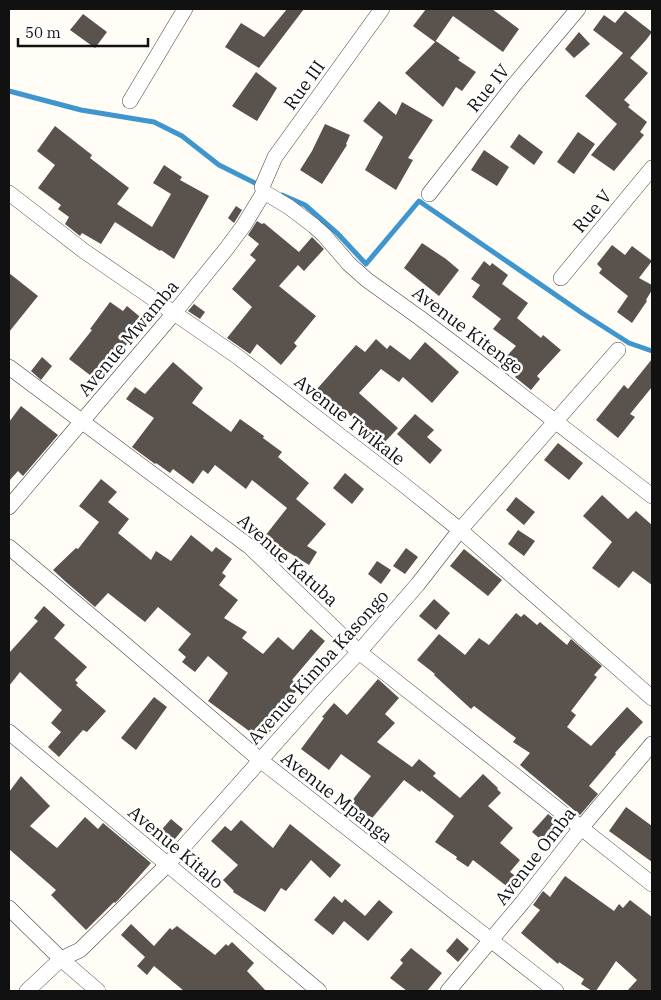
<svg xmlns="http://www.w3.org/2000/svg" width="661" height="1000" font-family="'IBM Plex Serif',serif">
<rect width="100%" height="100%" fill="#fffdf5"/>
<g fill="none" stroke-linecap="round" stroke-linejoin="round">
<path stroke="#3f96cf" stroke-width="5" d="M9,91l72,19 73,12 28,14 37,29 42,21
M282,195l23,10 33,29 28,30 53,-63 163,112 47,30 23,8"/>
</g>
<path fill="#5a524d" d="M287,9h17l-45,59 -34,-21 16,-24 23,14z
M426,9h66l27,20 -16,23 -50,-36 -18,26 -22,-16z
M625,11l27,21 -6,8 -16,18 18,15 -24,27 6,5 -2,2 19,15 -7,10 4,3 -30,36 -23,-16 26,-31 -32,-28 38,-43 -30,-23 11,-15 11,8z
M83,14l24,18 -12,16 -25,-18z
M579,32l11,12 -16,14 -9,-9z
M436,41l24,17 -2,2 18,12 -14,19 -6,-4 -13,20 -38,-34z
M256,72l21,16 -20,33 -25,-15z
M379,101l17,14 6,-13 31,18 -25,38 5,2 -17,30 -31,-20 18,-33 -20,-16z
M325,124l25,11 -4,9 1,1 -25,39 -22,-14 12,-19z
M55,126l37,29 -2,3 39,30 -12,16 35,23 19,-33 -18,-11 11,-18 18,12 -2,3 29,16 -35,63 -13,-9 -1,1 -45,-29 -14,22 -19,-11 -2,3 -15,-12 4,-7 -11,-8 3,-4 -23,-17 17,-23 -18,-14z
M578,132l17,12 -21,30 -17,-12z
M519,134l24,18 -9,13 -24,-18z
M484,150l25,17 -12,19 -26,-16z
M236,206l6,4 -8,13 -6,-5z
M257,221l5,3 2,-1 35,29 13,-15 12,12 -20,22 -6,-6 -19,21 37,30 -22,27 3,3 -16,19 -24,-21 -7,10 -23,-16 25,-31 -20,-18 24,-29 -6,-5 9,-11 -11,-9z
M422,243l24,16 13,11 -20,26 -35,-28z
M612,245l13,10 7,-9 20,15 -13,17 13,7v5l-6,10 1,1 -15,22 -15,-11 11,-16 -29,-23 3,-4 -5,-5z
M484,261l6,5 2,-3 16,12 -6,9 26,19 -11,15 24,20 2,-3 18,15 -24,26 3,3 -9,11 -16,-13 6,-7 -15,-13 10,-11 -23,-17 8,-10 -29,-22 8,-12 -9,-6z
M9,273l29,23 -29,36z
M110,302l13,9 4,-5 18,15 -38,48 2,1 -10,12 -30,-23 23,-29 -2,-1z
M194,304l11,8 -5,7 -12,-8z
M376,339l11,10 3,-4 20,15 15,-18 34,30 -27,31 -29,-26 -4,5 -18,-13 -22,24 39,35 -18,19 -11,-10 3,-2 -28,-25 -1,1 -26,-22 39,-44 9,7z
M42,357l10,9 -11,14 -10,-9z
M652,359v28l-22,27 5,3 -17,21 -22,-18 28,-35 4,4z
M173,362l30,26 -11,15 39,29 9,-13 24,17 -1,2 19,14 -4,5 31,26 -13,16 30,25 -19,22 10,6 -8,13 -32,-20 -12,-9 22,-28 -35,-28 -6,9 -31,-24 -7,9 -5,-4 -10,14 -20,-15 -3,4 -14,-10 -1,1 -23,-17 22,-29 -28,-19 9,-12 10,7z
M21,406l37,29 -35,41 -5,-5 -9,10v-59z
M415,414l19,16 -7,7 15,13 -12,14 -33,-30z
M558,443l25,20 -14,17 -25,-20z
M345,473l19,16 -12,15 -19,-16z
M101,479l16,13 -9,10 21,17 -11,14 33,27 5,-9 15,10 20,-26 21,17 4,-5 16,12 -10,14 4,3 -7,9 19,15 -14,18 23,14 -5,6 21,16 15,-17 15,13 18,-21 14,12 -33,39 8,6 -7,9 3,3 -33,43 -55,-40 20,-28 -20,-17 -13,16 -13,-10 4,-5 -8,-7 13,-16 -33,-27 -13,15 -37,-29 -13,14 -29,-25 -13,-12 23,-22 2,1 21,-27 -20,-16z
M602,495l26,24 8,-8 16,14v60l-19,-14 -14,17 -27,-20 20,-26 -29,-26z
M516,497l19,15 -11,13 -18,-15z
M518,530l17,11 -11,15 -16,-12z
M406,548l12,9 -13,17 -12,-8z
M464,549l38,31 -14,16 -38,-30z
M377,561l14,9 -10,14 -13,-10z
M434,599l16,14 -14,17 -17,-14z
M44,606l21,19 -11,13 33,29 -12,13 3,3 -2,2 30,26 -19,21 -4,-2 -24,27 -11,-10 13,-15 -10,-9 11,-13 -42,-38 -11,14v-33l29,-32 -4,-3z
M516,613l5,4 3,-3 13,11 3,-3 27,23 4,-6 31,27 -8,9 3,2 -26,34 5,4 -9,12 24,19 36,-39 16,15 -28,31 1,1 -27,32 9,8 -18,21 -60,-50 10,-12 -17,-11 3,-4 -42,-32 -3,3 -37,-34 1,-1 -18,-14 22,-26 26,21 14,-17 10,7z
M378,679l21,19 -14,16 10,9 -18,19 35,25 7,-8 17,14 -3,3 27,22 23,-24 15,14 -1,1 4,4 -13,13 25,22 -13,15 20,17 -10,12 7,5 -8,11 -36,-28 -5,7 -12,-8 1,-2 -22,-15 19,-26 -33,-26 -1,2 -16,-12 -36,43 -20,-17 23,-30 -30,-22 -12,16 -28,-21 23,-31 -2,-1 12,-14 13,12z
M154,697l13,10 -31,43 -15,-12z
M21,776l29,30 -20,20 27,22 28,-31 13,12 5,-6 48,40 -31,35 -5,5 -1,-1 -28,28 -35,-35 5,-5 -47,-41v-57z
M626,807l26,19v36l-43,-31z
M548,814l14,11 -16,19 -14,-12z
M171,819l12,10 -13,16 -13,-10z
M241,820l32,28 17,-24 51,41 -11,13 -19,-18 -25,31 -5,-3 -16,24 -32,-20 1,-1 -11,-11 15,-15 -27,-24 14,-15 6,5z
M565,876l49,35 5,-7 4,4 7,-8 22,17v74h-25l10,-11 -21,-19 -20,30h-4l-11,-7 3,-5 -25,-17 -1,2 -37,-31 19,-23 -7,-5 10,-14 7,6z
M334,896l8,7 3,-4 20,17 14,-16 14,12 -25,29 -24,-20 -11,14 -19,-15z
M131,924l23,22 16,-18 2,2 5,-4 38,29 11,-11 2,2 4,-4 22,21 -7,8 19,20h-82l-30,-25 -7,9 -10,-9 8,-9 -24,-22z
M457,938l12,11 -11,13 -12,-11z
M411,948l31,25 -15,18h-20l-17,-13 13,-15 -3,-3z"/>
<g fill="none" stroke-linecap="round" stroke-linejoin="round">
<g stroke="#444" stroke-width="16">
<path id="minor" d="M130,101l55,-92
M264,192l25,15 25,19 10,9 25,29 18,16 53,38 61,46 171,132
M264,192l-2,-5 13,-30 107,-148
M9,193l75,58 154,106 166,128 56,45 192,168
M429,194l85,-109 64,-76
M561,278l91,-110
M9,367l241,180 109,105 293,232
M9,507l166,-195 52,-64 17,-23 20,-33
M9,547l112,94 139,119 296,231
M9,732l310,259
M9,908l52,51 37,32
M27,991l34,-32 19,-9 88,-86 154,-173 37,-39 59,-68 42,-54 158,-180
M448,991l74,-88 59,-75 71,-84"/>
</g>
<use href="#minor" stroke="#fff" stroke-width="15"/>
</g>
<g text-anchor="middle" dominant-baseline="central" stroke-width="5" stroke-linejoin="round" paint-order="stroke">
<g font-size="18" fill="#111" stroke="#fff">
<text transform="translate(304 85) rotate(-54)">Rue III</text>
<text transform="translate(488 88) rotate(-51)">Rue IV</text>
<text transform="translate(592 211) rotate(-50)">Rue V</text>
<text transform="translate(468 330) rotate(37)">Avenue Kitenge</text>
<text transform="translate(128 338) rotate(-50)">Avenue Mwamba</text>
<text transform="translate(350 420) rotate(38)">Avenue Twikale</text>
<text transform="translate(288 560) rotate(42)">Avenue Katuba</text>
<text transform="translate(318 667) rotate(-48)">Avenue Kimba Kasongo</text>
<text transform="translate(337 797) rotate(38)">Avenue Mpanga</text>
<text transform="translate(176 847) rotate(40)">Avenue Kitalo</text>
<text transform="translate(535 856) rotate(-52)">Avenue Omba</text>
</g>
</g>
<rect width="661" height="1000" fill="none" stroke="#111111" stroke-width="20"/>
<path d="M18 38v8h130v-8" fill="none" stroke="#111111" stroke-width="2.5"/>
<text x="25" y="38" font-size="15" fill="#111111" stroke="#ffffff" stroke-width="4" paint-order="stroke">50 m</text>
</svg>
